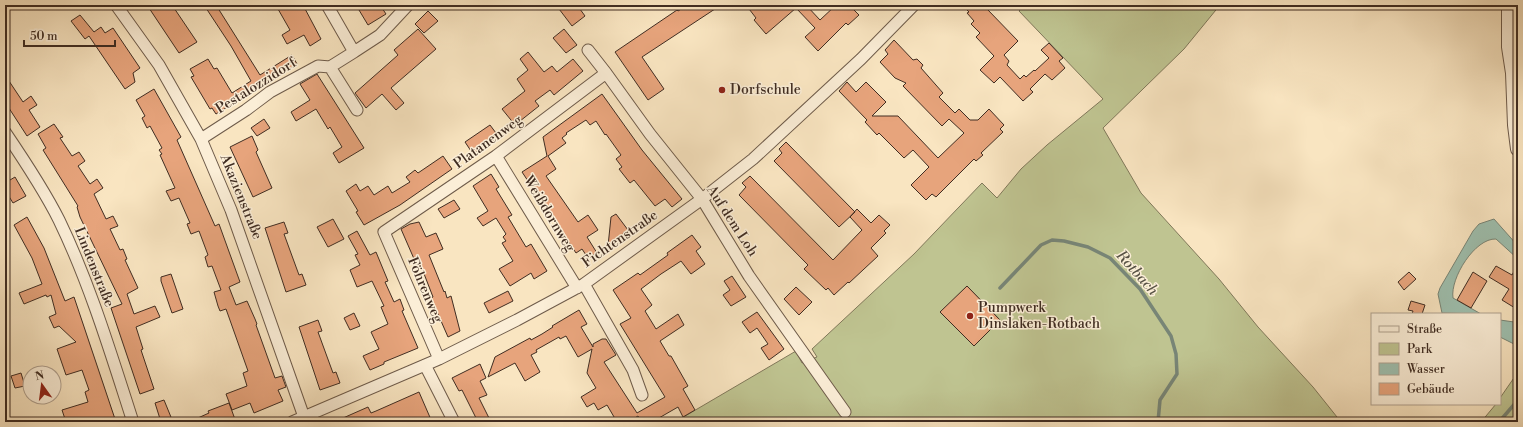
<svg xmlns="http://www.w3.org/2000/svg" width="1523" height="427" font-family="'Libre Bodoni',serif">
<rect width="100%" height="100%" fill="#f9e5c1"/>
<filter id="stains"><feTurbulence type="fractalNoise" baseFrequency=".005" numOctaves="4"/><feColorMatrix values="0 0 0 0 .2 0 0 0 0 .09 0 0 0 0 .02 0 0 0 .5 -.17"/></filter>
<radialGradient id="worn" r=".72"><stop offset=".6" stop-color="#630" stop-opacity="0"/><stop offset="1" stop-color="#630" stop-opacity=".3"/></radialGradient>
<path fill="#bfc491" stroke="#80785a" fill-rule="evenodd" d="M1024,5h196l-36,44 -81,79 38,65 78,86 39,48 55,60 28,35h-666l121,-71 6,12 15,-6 -5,-8 102,-95 68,-71 15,15 24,-29 26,-24 56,-46 -84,-88zM967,286l33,34 -26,26 -33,-33z
M1518,372v50h-37l15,-18h4v-6z"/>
<path fill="#9ebfae" stroke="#788576" d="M1494,219l24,27v13l-22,-20c-21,-1 -46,39 -43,59l28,16 -39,-1 -4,-19 2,-6 33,-57 6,-7z
M1518,318v28l-18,-9v-17l14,2z"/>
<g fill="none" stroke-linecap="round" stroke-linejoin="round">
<path stroke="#788576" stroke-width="3.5" d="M1000,288l41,-43 11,-5 12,1 24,6 22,11 30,31 31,47 5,18 1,20 -17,26 -2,22
M1499,422l19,-22"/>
</g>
<path fill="#e7a47c" stroke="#402d22" d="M147,5h25l25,37 -18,11z
M204,5h12l44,70 32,-20 5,9 -81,50 -4,-6 -2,1 -19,-32 3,-1 -4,-7 18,-10 6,10 3,-1 15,25 19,-12 -20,-35z
M285,5h18l18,34 -11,7 -6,-11 -17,9 -5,-9 8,-5 -12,-21z
M356,5h24l6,9 -18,11z
M556,5h21l8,11 -13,10z
M688,5h33l-79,52 22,32 -16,11 -33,-48 62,-42 1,1z
M746,5h60l14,15 16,-15h13l10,10 -11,10 -2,-2 -28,28 -13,-14 10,-9 -19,-20 -30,26 -12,-14 2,-2z
M962,5h25v4l31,32 -14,14 5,6 -2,4 13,14 4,-4 2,2 8,-7 1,1 14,-13 -8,-8 8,-7 14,15 -4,3 6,7 -13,12 -7,-6 -15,15 3,3 -10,9 -23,-24 -6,6 -14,-13 14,-14 -18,-19 4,-4 -9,-9 3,-3 -7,-8 2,-1z
M428,11l10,10 -14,12 -9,-9z
M80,15l14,17 7,-5 4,6 8,-5 27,40 -7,5 2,9 -10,7 -36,-53 -4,3 -14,-18z
M418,29l18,20 -45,39 13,15 -8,7 -14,-16 -16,14 -11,-15 43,-38 -4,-5z
M564,29l13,16 -11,8 -13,-15z
M894,40l19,20 4,-1 6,6 -2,3 22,25 -4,4 16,16 4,-4 11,11h8l11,-11 15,16 -4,4 3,3 -22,21 2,2 -7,6 -2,-2 -38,38 -4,-3 -6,6 -15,-15 18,-18 -16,-17 -9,8 -25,-25 -2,2 -12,-13 2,-2 -28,-29 8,-9 9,10 10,-10 20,20 -14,14h26l40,42 26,-25 -15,-14 -7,7 -39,-40 3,-3 -11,-5 -15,-16 8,-8 -3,-4z
M528,52l16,20 8,-6 5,6 16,-13 10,12 -29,24 -4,-5 -15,11 4,5 -24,19 -13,-16 23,-18 -8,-12 11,-9 -8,-11z
M317,74l47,74 -25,15 -6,-10 9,-6 -12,-20 -2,2 -12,-20 -20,12 -5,-9 19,-12 -10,-16z
M5,75l18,27 8,-6 6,9 -8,5 11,17 -13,9 -22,-34z
M154,89l27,48 -4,3 38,86 4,-2 21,58 -11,5 7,18 11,-4 8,18 2,5 -1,1 19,53 7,-2 4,11 -8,3 5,11 -29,12 -4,-10 -18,7 -6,-16 21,-8 -4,-13 5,-2 -22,-62 -6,2 -2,-5 -4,-14 7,-2 -9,-24 -4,1 -3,-10 3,-2 -9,-24 -8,3 -4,-10 3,-1 -11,-25 -8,3 -5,-10 9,-3 -15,-33 2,-1 -3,-4 3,-2 -12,-22 -3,2 -5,-10 3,-2 -9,-16z
M602,94l40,56 40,49 -10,8 -7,-8 -10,7 -21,-26 -4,3 -11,-14 3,-2 -6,-8 5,-4 -15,-21 -1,1 -9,-14 -6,4 -4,-5 -20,13 1,1 -5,4 4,5 -18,13 8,13 -10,7 32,46 10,-7 10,15 -11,7 10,16 -9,5 -6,-9 -6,4 -54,-81 25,-16 -4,-19z
M264,119l6,9 -13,8 -6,-8z
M54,124l9,13 -3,1 12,18 7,-4 6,9 -7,5 12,18 7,-5 6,9 -9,6 12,25 7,-3 5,10 -8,3 10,21 3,-1 4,10 -2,1 13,28 -11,6 7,20 21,-8 5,11 -24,10 7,22 -2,1 13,39 -14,5 -29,-86 11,-4 -42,-87 -3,-10 1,-1 -35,-56 3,-2 -8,-14z
M490,125l9,12 -26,17 -8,-12z
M252,136l6,14 -2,2 16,36 -19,9 -23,-50z
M786,142l69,70 -16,15 -65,-66 8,-8 -3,-4z
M443,156l9,13 -52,36 -36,20 -8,-13 2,-1 -12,-20 10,-7 4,7 8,-5 6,9 14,-9 4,7 18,-11 -4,-5 9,-7 3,3z
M491,174l8,13 -3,2 16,26 -4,2 18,30 5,-3 16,27 -13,8 -3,-6 -21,13 -11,-17 14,-8 -11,-18 4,-2 -3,-4 3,-3 -10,-16 -13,8 -6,-8 11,-7 -15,-25z
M750,176l83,84 29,-30 -12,-13 7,-8 14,14 8,-8 11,10 -6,6 2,2 -15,15 7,8 -29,27 -1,-1 -14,13 -6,-7 -2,2 -22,-21 4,-4 -69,-70 7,-8 -4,-4z
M15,177l11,19 -13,7 -8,-13v-7z
M454,200l6,9 -16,9 -6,-9z
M616,214l12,16 -5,3 1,2 -16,11 3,-29z
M27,217l17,31 21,53 9,-4 42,125h-50l-4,-12 26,-8 -3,-10 4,-2 -7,-20 -16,5 -9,-26 19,-7 -17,-16 -5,2 -5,-11 7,-3 -5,-19 -4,2 -1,-2 -22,9 -5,-11 23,-9 -10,-26 -18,-33z
M333,219l11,20 -16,8 -11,-20z
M284,222l4,11 -4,1 15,41 3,-1 4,11 -20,7 -21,-64z
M419,222l7,15 10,-4 7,16 -14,6 15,37 1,-1 2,7 4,-2 9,35 -12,6 -17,-39 2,-1 -12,-31 -3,2 -17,-39 9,-5z
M357,231l13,24 6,-3 12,29 -3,1 9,20 6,-3 4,11 -2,1 16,37 -34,14v2l-14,6 -7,-14 16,-7 -8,-17 17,-8 -7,-17 3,-1 -12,-25 -15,6 -7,-17 10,-5 -5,-10 3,-1 -10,-18z
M692,235l9,12 -5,4 9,13 -14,10 -10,-13 -20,13 -20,15 11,16 -7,6 11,18 22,-15 6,11 -24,16 9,15h2l17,30 -5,3 12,21 -12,7 -5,-10 -26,15h-10l-4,-6 -10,6h-11l-10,-17 -9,5 -4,-7 -7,4 -6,-10 15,-9 -9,-15 5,-24 -14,8 -12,-21 -6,3 -1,-2 -23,13 1,2 -6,3 9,17 -15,9 -10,-18 -27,14 7,-20 35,-19 1,2 11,-6 11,-7 -1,-1 27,-16 8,14 -6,3 12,20v-3l9,-5h4l10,16 -12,7 33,51 28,-16 -45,-73 11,-6 -18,-28 25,-17 2,2 28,-20 -1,-2z
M1518,264v39l-3,5 -13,-8 7,-11 -20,-12 7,-11 16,9z
M1409,272l7,7 -12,11 -6,-8z
M1473,272l14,9 -16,27 -14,-8z
M171,274l12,35 -11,4 -11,-32v-4z
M732,276l14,21 -15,9 -8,-11 7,-5 -6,-9z
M967,286l33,34 -26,26 -34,-34z
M796,287l16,15 -13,13 -15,-16z
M508,291l5,10 -24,12 -5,-10z
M1411,301l14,4 -3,9h-10l1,-3 -5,-1z
M757,312l27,37 -15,11 -8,-12 7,-4 -11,-16 -7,5 -8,-11z
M354,313l6,13 -10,4 -6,-12z
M318,320l4,11 -4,1 15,41 3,-1 4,11 -20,7 -21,-63z
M480,364l6,14 -6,3 7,14 -8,3 12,24h-13l-16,-32 -3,1 -7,-13z
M21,373l4,13 -10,2 -4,-12z
M419,392l13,30h-98l34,-15 3,6 5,-2z
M164,400l9,22h-12l-6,-19z
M229,403l7,19h-47l20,-9 -1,-2z"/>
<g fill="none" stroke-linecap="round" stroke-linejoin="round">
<g stroke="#6e5b4a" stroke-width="13">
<path id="minor" d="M116,5l43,60 42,74 30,71 73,207
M588,50l18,23 44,61 52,65 47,77 96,136
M354,52l26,-17 28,-30
M330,67l27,43
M5,132c19,28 39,58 54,88 31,64 52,134 74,202
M201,139l45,-29 24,-18 48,-26 12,1 24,-15 -27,-47
M496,156l81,132
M584,284l49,86 9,25
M439,359l-55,-127 112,-76 110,-83
M425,365l29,57
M292,422l147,-63 78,-39 67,-36 118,-85 51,-40 108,-100 53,-54"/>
</g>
<g stroke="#6e5b4a" stroke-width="16">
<path id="tertiary" d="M1509,5v42l4,26 2,52 3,24"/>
</g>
<use href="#minor" stroke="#fbeed7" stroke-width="11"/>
<use href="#tertiary" stroke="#fbeed7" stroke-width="14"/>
</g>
<g fill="#8f2418" stroke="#fbeed7" stroke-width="1.5">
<circle cx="722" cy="90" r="4"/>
<circle cx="970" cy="316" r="4"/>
</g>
<g text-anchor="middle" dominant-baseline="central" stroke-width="3" stroke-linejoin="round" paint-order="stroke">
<g font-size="14" fill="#402d22" stroke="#fbeed7">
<text transform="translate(256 86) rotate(-32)">Pestalozzidorf</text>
<text transform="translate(488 142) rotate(-36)">Platanenweg</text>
<text transform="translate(241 197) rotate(68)">Akazienstraße</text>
<text transform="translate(549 214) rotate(59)">Weißdornweg</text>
<text transform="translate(732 221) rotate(57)">Auf dem Loh</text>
<text transform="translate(620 239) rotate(-35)">Fichtenstraße</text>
<text transform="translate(94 267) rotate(68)">Lindenstraße</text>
<text transform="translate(425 290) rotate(67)">Föhrenweg</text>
</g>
<g font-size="14" fill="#402d22" stroke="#fbeed7" text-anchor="start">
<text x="730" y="90">Dorfschule</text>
<text x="978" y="308">Pumpwerk<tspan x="978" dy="16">Dinslaken-Rotbach</tspan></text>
</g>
<g font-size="15" font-style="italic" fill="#585245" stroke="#fbeed7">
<text transform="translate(1137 273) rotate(48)">Rotbach</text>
</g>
</g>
<rect width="1523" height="427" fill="none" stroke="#f9e5c1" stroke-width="20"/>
<rect x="6" y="6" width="1511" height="415" fill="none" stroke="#402d22" stroke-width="2"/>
<rect x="10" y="10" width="1503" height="407" fill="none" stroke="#402d22"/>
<rect x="1371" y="313" width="130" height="92" fill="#fbeed7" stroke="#b0a18f"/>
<rect x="1379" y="326" width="20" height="6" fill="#fbeed7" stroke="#b0a18f"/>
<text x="1407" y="333" font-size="12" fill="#402d22">Straße</text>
<rect x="1379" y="343" width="20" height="12" fill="#bfc491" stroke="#b0a18f"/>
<text x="1407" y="353" font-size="12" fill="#402d22">Park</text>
<rect x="1379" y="363" width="20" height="12" fill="#9ebfae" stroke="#b0a18f"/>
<text x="1407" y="373" font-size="12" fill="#402d22">Wasser</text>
<rect x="1379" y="383" width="20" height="12" fill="#e7a47c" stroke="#b0a18f"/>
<text x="1407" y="393" font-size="12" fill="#402d22">Gebäude</text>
<g transform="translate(42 385) rotate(346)"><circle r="19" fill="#fbeed7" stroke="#b0a18f"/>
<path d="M0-3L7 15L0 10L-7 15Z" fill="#8f2418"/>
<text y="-6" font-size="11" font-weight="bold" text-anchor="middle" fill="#402d22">N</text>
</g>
<path d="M24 40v6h91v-6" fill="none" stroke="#402d22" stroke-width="2"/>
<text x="30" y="40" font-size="12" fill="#402d22" stroke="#fbeed7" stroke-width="3" paint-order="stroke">50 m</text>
<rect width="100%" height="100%" filter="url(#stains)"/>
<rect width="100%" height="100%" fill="url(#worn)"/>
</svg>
